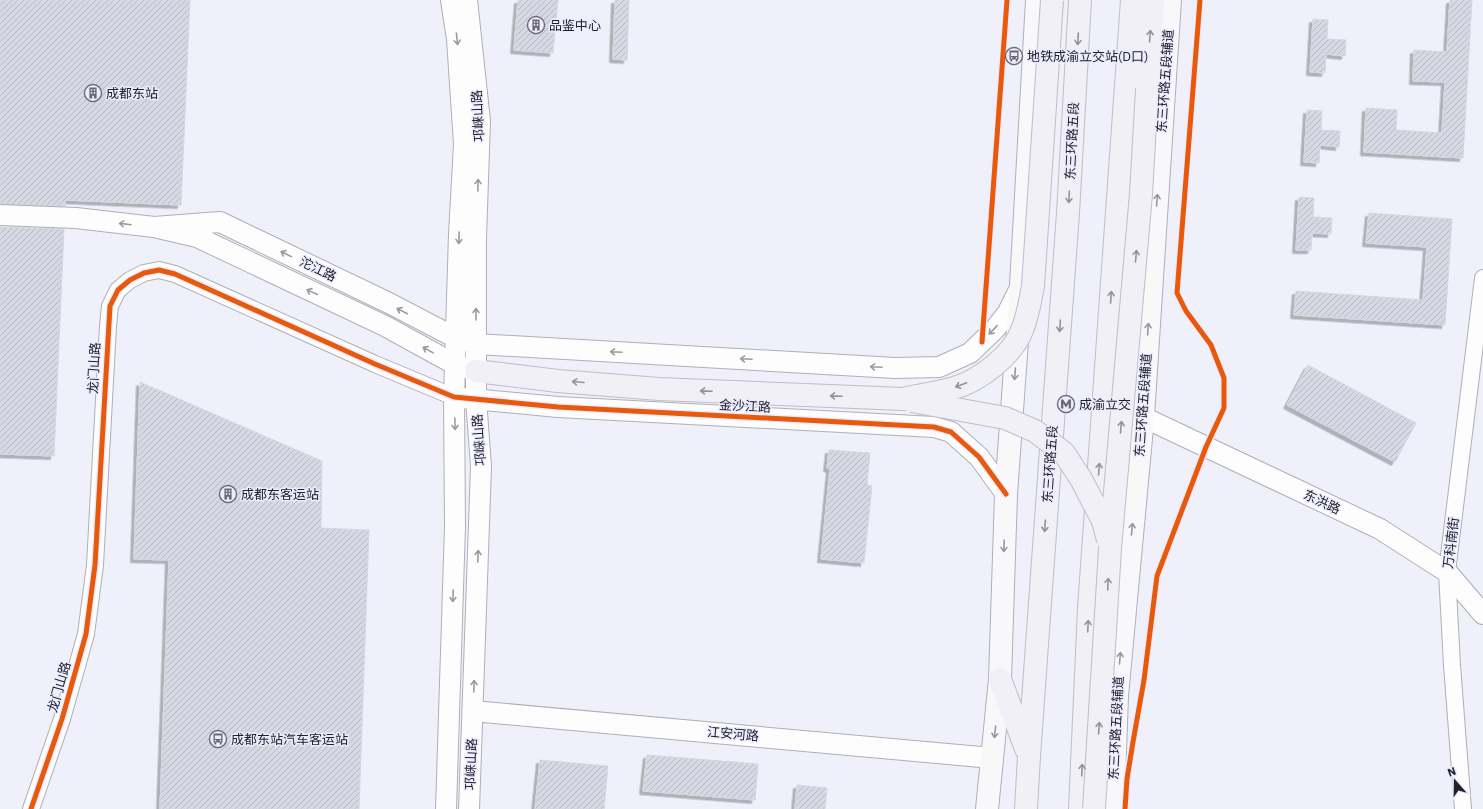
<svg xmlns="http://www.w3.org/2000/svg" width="1483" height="809" font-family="'IBM Plex Sans','Noto Sans SC',sans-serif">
<defs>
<pattern id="building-hatch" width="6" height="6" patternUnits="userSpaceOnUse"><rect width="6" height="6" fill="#d8d8e4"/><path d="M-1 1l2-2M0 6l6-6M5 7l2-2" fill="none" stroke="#b9b9c4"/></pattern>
<filter id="shadow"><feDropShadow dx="-3.5" dy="3.5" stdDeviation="0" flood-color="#0004"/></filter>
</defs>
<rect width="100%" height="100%" fill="#f0f0fa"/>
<path fill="url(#building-hatch)" stroke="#d7d7e1" filter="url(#shadow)" d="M0,0h190l-9,205 -116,-5v6l-65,-2z
M518,0h40l-5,53 -39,-3z
M615,0h14l-2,60 -14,-1z
M1450,0h22l-9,158 -99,-6 2,-44 31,2 -1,20 46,3 3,-51 -32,-1 1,-31 33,2z
M1313,19l15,1 -1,19 19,1 -1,16 -19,-2 -1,19 -15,-1z
M1307,110l15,1 -1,19 19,1 -1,16 -19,-2 -1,18 -15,-1z
M1299,197l15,1 -1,19 19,1 -1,16 -19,-1 -1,17h-15z
M1369,213l83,6 -7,106 -151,-10 2,-24 127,9 4,-53 -61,-4z
M0,227l64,2 -10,227 -54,-2z
M1308,365l108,58 -21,39 -108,-57z
M140,382l182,79 -1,67 48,2 -10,279h-199l9,-249 -35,-1z
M829,450l41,3 -3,32 5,1 -8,77 -43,-4 9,-90 -3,-1z
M647,755l111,9 -3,36 -112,-9z
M540,760l68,6 -4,43h-69z
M797,785l30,3 -2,21h-30z"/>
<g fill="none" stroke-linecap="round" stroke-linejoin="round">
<g stroke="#afafb9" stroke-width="18">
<path id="minor" d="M31,809l31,-90 24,-85 9,-69 13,-239 2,-20 8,-16 12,-10 14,-7 15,-3 16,4 200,90 79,33
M1463,809l-11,-144 -5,-93 36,-294"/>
</g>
<g stroke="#afafb9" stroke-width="22">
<path id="tertiary" d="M467,0l13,121 -4,117v161l5,67 -12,343
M0,215l76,3 78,9 43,10 188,89 71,39 10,3
M154,227l66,-5 169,81 67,35 20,6 419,24 44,-1 31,-14 25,-24 13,-17 12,-24
M462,398l96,9 376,20 17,5 28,25 27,37
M1143,417l237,112 67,43 36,42
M473,711l519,47
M446,809l9,-283 -1,-129 5,-163 5,-90 -7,-105 -6,-39"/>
</g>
<g stroke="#afafb9" stroke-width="24">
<path id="secondary" d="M987,809l13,-130 6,-185 15,-209 16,-285
M1113,809l4,-113 26,-279 27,-417"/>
</g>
<g stroke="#bebdc9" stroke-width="24">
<path id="trunk" d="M1147,89l6,-89
M476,371l82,10 101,8 244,10
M1000,679l26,70
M1026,809l3,-53 39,-543 12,-213
M1080,809l9,-201 43,-608"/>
</g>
<use href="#minor" stroke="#fdfdfe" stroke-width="16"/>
<use href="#tertiary" stroke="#fdfdfe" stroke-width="20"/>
<use href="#secondary" stroke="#f8f8fb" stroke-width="22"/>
<use href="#trunk" stroke="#f0f0f6" stroke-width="22"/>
<g stroke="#bebdc9" stroke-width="24" stroke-linecap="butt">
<path id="trunk-bridge" d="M903,399c17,-4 34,-6 51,-11 25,-7 59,-33 68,-58 6,-14 8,-29 11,-44l19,-286
M912,401l93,17 30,13 29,22 17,26 22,42 5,19
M1094,809l16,-260 31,-355 6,-105"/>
</g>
<use href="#trunk-bridge" stroke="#f0f0f6" stroke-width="22"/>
<g stroke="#ececfe" stroke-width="8">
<path id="cycleway" d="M982,342l25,-342
M31,809l31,-90 24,-85 9,-69 15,-259 8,-16 12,-10 14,-7 15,-3 16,4 200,90 79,33 104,10 376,20 17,5 28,25 27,37
M1125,809l2,-30 6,-37 11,-62 13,-104 49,-129 18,-39v-30l-13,-33 -25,-34 -9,-18 23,-293"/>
</g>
<use href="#cycleway" stroke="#e8590c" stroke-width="5"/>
</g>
<defs><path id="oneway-shaft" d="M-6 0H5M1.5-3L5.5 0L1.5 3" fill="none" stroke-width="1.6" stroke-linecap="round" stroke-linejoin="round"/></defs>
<g stroke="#93939b">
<use href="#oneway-shaft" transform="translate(1150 36) rotate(-86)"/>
<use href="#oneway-shaft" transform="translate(1078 39) rotate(93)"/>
<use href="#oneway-shaft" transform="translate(1069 197) rotate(93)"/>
<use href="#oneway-shaft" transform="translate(1136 256) rotate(-85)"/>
<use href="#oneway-shaft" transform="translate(1111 297) rotate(-86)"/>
<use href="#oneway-shaft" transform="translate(1060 326) rotate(94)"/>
<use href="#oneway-shaft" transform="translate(578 382) rotate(-175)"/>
<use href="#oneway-shaft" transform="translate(961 385) rotate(159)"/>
<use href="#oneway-shaft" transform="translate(706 391) rotate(-178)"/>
<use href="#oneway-shaft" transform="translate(836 396) rotate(-178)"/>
<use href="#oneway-shaft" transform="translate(1121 427) rotate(-85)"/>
<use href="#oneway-shaft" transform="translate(1099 469) rotate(-86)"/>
<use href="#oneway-shaft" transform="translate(1045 526) rotate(94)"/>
<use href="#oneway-shaft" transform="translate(1108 584) rotate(-87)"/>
<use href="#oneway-shaft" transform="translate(1088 626) rotate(-87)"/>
<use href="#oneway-shaft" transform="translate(1099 728) rotate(-86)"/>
<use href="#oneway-shaft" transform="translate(1082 770) rotate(-87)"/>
</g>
<g stroke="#9a9aa0">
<use href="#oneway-shaft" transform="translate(457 39) rotate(84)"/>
<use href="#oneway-shaft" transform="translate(478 185) rotate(-88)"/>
<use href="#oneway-shaft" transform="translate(125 224) rotate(-173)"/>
<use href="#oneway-shaft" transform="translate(459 238) rotate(92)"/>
<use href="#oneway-shaft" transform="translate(286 254) rotate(-154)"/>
<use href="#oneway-shaft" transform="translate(312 292) rotate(-155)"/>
<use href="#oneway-shaft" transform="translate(402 311) rotate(-152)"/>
<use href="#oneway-shaft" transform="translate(476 314) rotate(-90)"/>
<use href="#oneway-shaft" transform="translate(993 330) rotate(133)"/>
<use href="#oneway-shaft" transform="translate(428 350) rotate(-151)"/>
<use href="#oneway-shaft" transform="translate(616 352) rotate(-177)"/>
<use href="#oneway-shaft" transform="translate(746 359) rotate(-177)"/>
<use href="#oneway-shaft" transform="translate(876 367) rotate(-177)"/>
<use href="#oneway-shaft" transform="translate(455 424) rotate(89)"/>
<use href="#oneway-shaft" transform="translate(478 556) rotate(-88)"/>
<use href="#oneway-shaft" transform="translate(453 596) rotate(92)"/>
<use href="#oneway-shaft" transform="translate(474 686) rotate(-88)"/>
</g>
<g stroke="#98979e">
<use href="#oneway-shaft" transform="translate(1157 200) rotate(-86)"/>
<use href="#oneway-shaft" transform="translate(1148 329) rotate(-86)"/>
<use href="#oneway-shaft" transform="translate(1015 374) rotate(94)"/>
<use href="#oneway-shaft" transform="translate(1132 529) rotate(-85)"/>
<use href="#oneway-shaft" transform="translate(1004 546) rotate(92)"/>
<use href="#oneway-shaft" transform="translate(1120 658) rotate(-85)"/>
<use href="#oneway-shaft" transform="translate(995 732) rotate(96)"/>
</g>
<defs>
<g id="building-ring" transform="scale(0.9)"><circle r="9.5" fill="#ececfe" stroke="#6a6974" stroke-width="1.5"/><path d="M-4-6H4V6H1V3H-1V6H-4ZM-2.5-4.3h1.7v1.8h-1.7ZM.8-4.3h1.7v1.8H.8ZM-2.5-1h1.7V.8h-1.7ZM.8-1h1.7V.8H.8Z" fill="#6a6974"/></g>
<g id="bus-ring" transform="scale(0.9)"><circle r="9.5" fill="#ececfe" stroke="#6a6974" stroke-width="1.5"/><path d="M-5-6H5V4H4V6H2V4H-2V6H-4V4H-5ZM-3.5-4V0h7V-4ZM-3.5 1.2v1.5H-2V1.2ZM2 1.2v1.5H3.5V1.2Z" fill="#6a6974"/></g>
<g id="metro-ring" transform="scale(0.9)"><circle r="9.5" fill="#ececfe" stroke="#6a6974" stroke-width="1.5"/><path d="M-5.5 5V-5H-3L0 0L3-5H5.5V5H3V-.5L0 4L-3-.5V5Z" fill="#6a6974"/></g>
</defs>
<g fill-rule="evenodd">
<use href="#building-ring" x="536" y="25"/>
<use href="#bus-ring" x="1014" y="56"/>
<use href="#building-ring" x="93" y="93"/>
<use href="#metro-ring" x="1066" y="404"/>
<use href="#building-ring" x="228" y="494"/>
<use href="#bus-ring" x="218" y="739"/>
</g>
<g text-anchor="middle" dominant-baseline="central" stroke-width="3" stroke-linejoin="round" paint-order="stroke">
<g font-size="13" fill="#22212c" stroke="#ececfe" text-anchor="start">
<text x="549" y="25">品鉴中心</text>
<text x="1027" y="56">地铁成渝立交站(D口)</text>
<text x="106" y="93">成都东站</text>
<text x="1079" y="404">成渝立交</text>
<text x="241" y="494">成都东客运站</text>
<text x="231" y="739">成都东站汽车客运站</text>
</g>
<g font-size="13" fill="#22212c" stroke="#ececfe">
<text transform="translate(1165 81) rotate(-86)">东三环路五段辅道</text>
<text transform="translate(478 116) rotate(-93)">邛崃山路</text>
<text transform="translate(1072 141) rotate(-87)">东三环路五段</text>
<text transform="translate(318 269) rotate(26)">沱江路</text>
<text transform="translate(94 368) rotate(-87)">龙门山路</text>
<text transform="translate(1143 405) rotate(-86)">东三环路五段辅道</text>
<text transform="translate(745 406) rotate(3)">金沙江路</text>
<text transform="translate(479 440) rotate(-94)">邛崃山路</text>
<text transform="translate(1050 464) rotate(-86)">东三环路五段</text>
<text transform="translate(1322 502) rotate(25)">东洪路</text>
<text transform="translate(1451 543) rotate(-83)">万科南街</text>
<text transform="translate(59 687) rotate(-74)">龙门山路</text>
<text transform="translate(1116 728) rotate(-87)">东三环路五段辅道</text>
<text transform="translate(733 734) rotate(5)">江安河路</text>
<text transform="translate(471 764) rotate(-88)">邛崃山路</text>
</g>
</g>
<g transform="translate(1455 781) rotate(340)" stroke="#ececfe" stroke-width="3" paint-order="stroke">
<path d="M0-3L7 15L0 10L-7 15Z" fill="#22212c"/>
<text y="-6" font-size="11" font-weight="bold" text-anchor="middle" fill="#22212c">N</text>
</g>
</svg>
